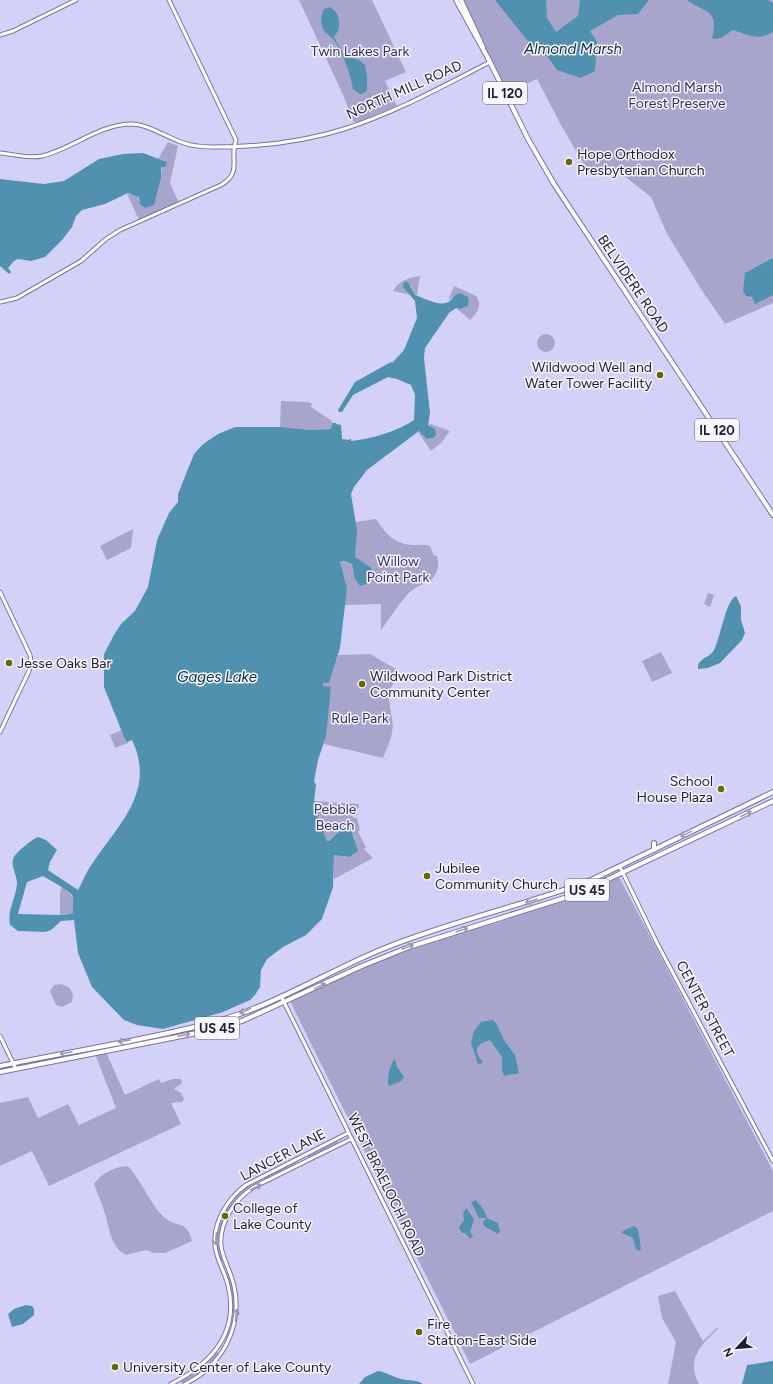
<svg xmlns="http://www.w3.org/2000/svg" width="773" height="1384" font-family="Figtree,sans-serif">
<rect width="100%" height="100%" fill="#d4d1f9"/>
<path fill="#a8a5cc" d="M299,0h73l34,72 -21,9 12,25 -34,15 -6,2 -4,-2 -9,-24z
M461,0h312v303l-48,21 -22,-32 -36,-58 -16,-37 -38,-30 -23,8 -29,-50 -24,-46 -32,14z
M168,142l10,4 -8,37 9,20 -40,17 -12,-26 10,1 3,7c10,-8 21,-12 21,-27 1,-6 0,-9 3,-15l-6,-1z
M420,276l-3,19 -3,-1 -3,-9 -5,6 5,4 -18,-4c6,-11 15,-13 27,-15z
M454,286l22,10c7,9 1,17 -6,24l-14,-12 4,1 8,-3 1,-4 -1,-5 -10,-4 -10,8z
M537 343a9 9 0 1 1 18 0a9 9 0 1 1-18 0Z
M281,401l27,1 4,2 -1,3 21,14 -1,8 -20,1 -31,-3z
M428,423l22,8 -9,12 -10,8 -13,-19 2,-1 9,8 7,-4z
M376,519c10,15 19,26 38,26 6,0 11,-1 16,1l4,10 3,-1c1,6 2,13 -1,18 -5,11 -14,10 -22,16 -10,6 -25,31 -33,41v-26l-37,1 3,-17 -7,-23 1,-4 11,3 1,5 10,17 9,-7 -17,-22 1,-32 -1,-3z
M133,529l-2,19 -24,12 -7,-14z
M708,593l6,2 -4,12 -6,-3z
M661,652l11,21 -20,9 -10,-21z
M370,654l29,17 -11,23 5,32 -2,12 -8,20 -59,-14 7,-56 -9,-2 1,-3 6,-1 9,-27z
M122,730l6,13 -13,5 -5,-13z
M314,801l45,3 -2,11 -4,1v2h4l3,12 -2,2 8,15 -2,2 9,9 -39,21v-23l2,-2 10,3 8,-2 1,-17 -3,-6 -14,2 -8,7h-3l-11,-28z
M618,875l155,296v40l-303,153 -180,-363 100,-46 45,-17 64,-16 65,-21z
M62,886l13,13 -2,14 -13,2v-22z
M62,984l8,4 3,7 -1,7 -10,5 -6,-2 -6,-14 4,-6z
M106,1052l19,43 34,-16 2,4 12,-4h8l1,4 -8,6 7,4 3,6 -2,3 -11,1 10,21 -132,62 -17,-35 -32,15v-63l28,-6 10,21 30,-14 11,21 37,-17 -21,-54z
M337,1141l1,2 -30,15 -1,-2z
M295,1162l1,2 -31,16 -1,-2z
M128,1166c13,14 24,41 36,51 12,11 24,3 28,24l-27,12h-11l-8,-3 -20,5c-16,-9 -16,-25 -21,-41 -3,-10 -7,-20 -11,-30 9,-12 20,-17 34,-18z
M250,1185l1,2c-24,16 -38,46 -27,74l-2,1c-13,-28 3,-62 28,-77z
M229,1275l4,13 1,23h-2l-1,-18 -4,-17z
M675,1291l28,50 14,-13 1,1c-18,17 -32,30 -19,55h-31l8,-42 -14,-24 -4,-22z
M217,1352l2,2c-11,13 -22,21 -37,29l-1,-2 19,-11z"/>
<path fill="#4f91af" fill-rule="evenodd" d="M495,0h51l1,18 9,14 22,-16 2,-16h69l-11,14 -20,1 -28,16 7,11 -2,29 -14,7 -24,-8 -9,-13 -13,-7z
M687,0h81l5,3v29c-16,9 -24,3 -40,-2l-12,8 -9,1c7,-31 -6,-25 -25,-39z
M330,7c11,6 12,22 4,30l10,19 15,4 6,5 2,11v14l-3,3 -4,1 -7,-5c-2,-14 -12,-42 -22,-52 -3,-3 -7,-5 -8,-9 -3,-7 -2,-13 1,-19z
M143,153l24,9 -2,5h-4v11l-7,27 -9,3 -5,-4 -1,-7 -11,-4 -23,11 -23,6 -6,6 -4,11 -10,13 -17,17 -14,4 -13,-2 -4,2 -6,7 3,4 -2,2 -9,-8v-87l44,5 20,-3 35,-22 24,-5z
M773,258v37l-18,9 -3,-7 -6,-1 -3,-5 2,-18z
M404,282h4l7,13c9,3 26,13 35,6 4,-4 4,-7 10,-8l8,4 1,5 -1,4 -8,3 -4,-1 -7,5 -24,35 -1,10 6,55 -2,12 7,4 1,6 -3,3 -6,1 -8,-8 -52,39 -13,17 -3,7 6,36 -2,27 15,10 4,7 -7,10 -7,2 -5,-7 -3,-15 -8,-3 -4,1 7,26 -7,60 -11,35h-6v3l8,1 -5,49 -8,24 -4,21 2,4 -2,16 2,12 11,28h3c5,-7 14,-15 22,-9l6,19 -8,6 -16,-2 -1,32 -11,32 -16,16 -23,12 -16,12 -6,11 -1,17 -5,8 -5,5 -27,12 -60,17 -26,-4 -13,-5 -32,-33 -14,-34 -4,-33 -13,1 -10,9 -6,2 -27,-1 -8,-6c-3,-15 6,-27 7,-42 0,-8 -6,-16 -4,-24 1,-5 19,-20 25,-22l8,3 11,10 -7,12 -2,8 30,20c5,-9 9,-20 16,-29 26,-38 62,-71 38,-121l-5,2 -3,-5 -20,-50v-33l10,-19 7,-11 14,-13 13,-24 9,-47 12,-27 9,-11v-8l16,-40 9,-10 15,-10 17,-7h45l31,3 20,-1 1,-6h4v1l5,1 1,14 7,1 2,-2v3c20,-2 47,-10 63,-21l1,-25 -4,-10 -14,-6 -9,-2 -35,18 -11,17h-3l-1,-2 17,-28 36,-20 1,1 12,-13 13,-32 -2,-17 -12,-14zM43,876c11,7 21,11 30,20v17l-10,2 -45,-1 9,-32z
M736,596l5,10v14l4,13 -3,7 -22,23 -12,5 -10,1c-1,-11 12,-11 16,-19 6,-11 12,-50 22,-54z
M493,1020l4,5 7,15 11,15 4,18 -15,3 -2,-6v-13l-12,-17c-6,1 -17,7 -12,15 1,3 4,5 5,8l-5,1 -7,-21 3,-12 7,-9z
M395,1059l2,8 7,10 -3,4 -12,5c-3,-5 1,-22 6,-27z
M476,1200l8,10 3,8 11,5 2,8 -2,3 -14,-8 -1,-4 3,-3 -1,-1h-6l-8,-16z
M466,1208l8,11 -4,13 3,4 -3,3 -5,-6h-3l-3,-6 5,-7 -1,-6z
M634,1226l4,3 3,20 -2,2 -3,-2 -3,-11 -11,-5 1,-2z
M26,1305l6,1 2,3v6l-11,9 -11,3 -4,-13 6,-5z
M773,1361v23h-31l5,-19z
M378,1371c9,1 14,6 23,8 8,2 15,0 22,5h-64l6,-7z"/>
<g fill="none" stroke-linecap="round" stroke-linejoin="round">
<g stroke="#7871ad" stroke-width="5">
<path id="minor" d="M0,35l13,-4 63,-31
M0,153c14,1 28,6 42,3 30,-7 56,-31 88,-32 18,0 34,12 51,18 10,4 22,5 32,5 44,0 90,-5 131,-18 51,-16 99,-43 146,-67
M0,302l17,-4 64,-37 25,-22 14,-9 101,-45c22,-13 8,-26 15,-45l-67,-140
M0,592l30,63 1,7 -2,9 -29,61
M620,867l37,76 116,218
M281,996l192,388
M0,1036l16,33
M171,1384c40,-20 69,-50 57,-99 -3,-13 -12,-26 -13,-40 -2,-23 13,-47 31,-60l102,-52
M185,1384c37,-18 58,-57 49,-98 -3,-14 -11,-26 -13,-40 -2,-24 14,-47 33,-59l97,-48"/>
</g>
<g stroke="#7871ad" stroke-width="6">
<path id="major" d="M456,0l32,58 40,81 26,45 219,331
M461,0l22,47
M654,850v-7
M0,1066c71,-15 144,-25 214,-44 60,-16 114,-51 171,-74 67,-27 137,-42 204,-67l184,-89
M0,1072l197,-39 45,-12 120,-55 47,-19 168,-53 196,-93"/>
</g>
<use href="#minor" stroke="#fff" stroke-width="3"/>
<use href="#major" stroke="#fff" stroke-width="4"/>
</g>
<defs><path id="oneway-shaft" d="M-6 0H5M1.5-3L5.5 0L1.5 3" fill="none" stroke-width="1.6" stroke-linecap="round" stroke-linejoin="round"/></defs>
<g stroke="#9b99a5">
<use href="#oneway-shaft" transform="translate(746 814) rotate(-26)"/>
<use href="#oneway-shaft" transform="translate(686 834) rotate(154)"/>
<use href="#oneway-shaft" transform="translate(531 901) rotate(163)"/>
<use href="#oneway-shaft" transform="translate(462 930) rotate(-18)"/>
<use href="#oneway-shaft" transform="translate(408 947) rotate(-20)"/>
<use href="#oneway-shaft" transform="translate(320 986) rotate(-26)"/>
<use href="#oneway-shaft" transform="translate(245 1011) rotate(156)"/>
<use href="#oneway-shaft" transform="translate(184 1035) rotate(-12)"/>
<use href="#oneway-shaft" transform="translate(124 1041) rotate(169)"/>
<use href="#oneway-shaft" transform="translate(66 1053) rotate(168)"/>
<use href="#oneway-shaft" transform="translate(256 1187) rotate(-28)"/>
<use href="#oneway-shaft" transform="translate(216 1239) rotate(93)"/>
<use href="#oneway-shaft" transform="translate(236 1315) rotate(-84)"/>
</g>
<g fill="#686600" stroke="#f6f6fd" stroke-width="1.5">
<circle cx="569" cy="162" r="4"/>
<circle cx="660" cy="375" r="4"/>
<circle cx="9" cy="663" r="4"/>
<circle cx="362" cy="684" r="4"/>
<circle cx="721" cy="789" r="4"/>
<circle cx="427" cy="876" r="4"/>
<circle cx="225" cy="1216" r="4"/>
<circle cx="419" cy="1332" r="4"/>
<circle cx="115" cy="1367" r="4"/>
</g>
<g text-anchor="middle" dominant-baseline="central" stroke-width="3" stroke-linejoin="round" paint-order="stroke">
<g fill="#f6f6fd" stroke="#615e72" stroke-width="1">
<rect x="483" y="82" width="44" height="22" rx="3"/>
<rect x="695" y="419" width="44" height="22" rx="3"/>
<rect x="565" y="879" width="44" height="22" rx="3"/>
<rect x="195" y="1017" width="44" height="22" rx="3"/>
</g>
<g font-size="13" font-weight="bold" fill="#211d36">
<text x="505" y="93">IL 120</text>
<text x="717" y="430">IL 120</text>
<text x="587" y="890">US 45</text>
<text x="217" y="1028">US 45</text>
</g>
<g font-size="14" fill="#382b6d" stroke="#f6f6fd">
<text x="360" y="51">Twin Lakes Park</text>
<text x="677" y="87">Almond Marsh<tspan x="677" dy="16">Forest Preserve</tspan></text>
<text x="398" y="561">Willow<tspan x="398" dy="16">Point Park</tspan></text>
<text x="360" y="718">Rule Park</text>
<text x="335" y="809">Pebble<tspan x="335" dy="16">Beach</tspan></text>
</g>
<g font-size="14" fill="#211d36" stroke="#f6f6fd">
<text transform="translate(404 90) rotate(-24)">NORTH MILL ROAD</text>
<text transform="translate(633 284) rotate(56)">BELVIDERE ROAD</text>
<text transform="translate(705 1009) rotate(62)">CENTER STREET</text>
<text transform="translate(283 1155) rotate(-28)">LANCER LANE</text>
<text transform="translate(386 1185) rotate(64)">WEST BRAELOCH ROAD</text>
</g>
<g font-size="14" fill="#211d36" stroke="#f6f6fd" text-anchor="start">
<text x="577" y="154">Hope Orthodox<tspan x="577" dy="16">Presbyterian Church</tspan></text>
<text x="652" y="367" text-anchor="end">Wildwood Well and<tspan x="652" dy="16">Water Tower Facility</tspan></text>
<text x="17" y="663">Jesse Oaks Bar</text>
<text x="370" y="676">Wildwood Park District<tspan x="370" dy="16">Community Center</tspan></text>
<text x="713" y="781" text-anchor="end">School<tspan x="713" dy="16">House Plaza</tspan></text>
<text x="435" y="868">Jubilee<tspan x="435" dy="16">Community Church</tspan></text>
<text x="233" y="1208">College of<tspan x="233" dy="16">Lake County</tspan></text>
<text x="427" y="1324">Fire<tspan x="427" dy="16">Station-East Side</tspan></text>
<text x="123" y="1367">University Center of Lake County</text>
</g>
<g font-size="15" font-style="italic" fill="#0f2f3d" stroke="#f6f6fd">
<text x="573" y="49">Almond Marsh</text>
<text x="217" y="677">Gages Lake</text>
</g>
</g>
<g transform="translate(737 1348) rotate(244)" stroke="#f6f6fd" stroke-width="3" paint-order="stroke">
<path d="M0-3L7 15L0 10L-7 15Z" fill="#211d36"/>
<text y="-6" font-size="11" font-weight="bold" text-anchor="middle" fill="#211d36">N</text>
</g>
</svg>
